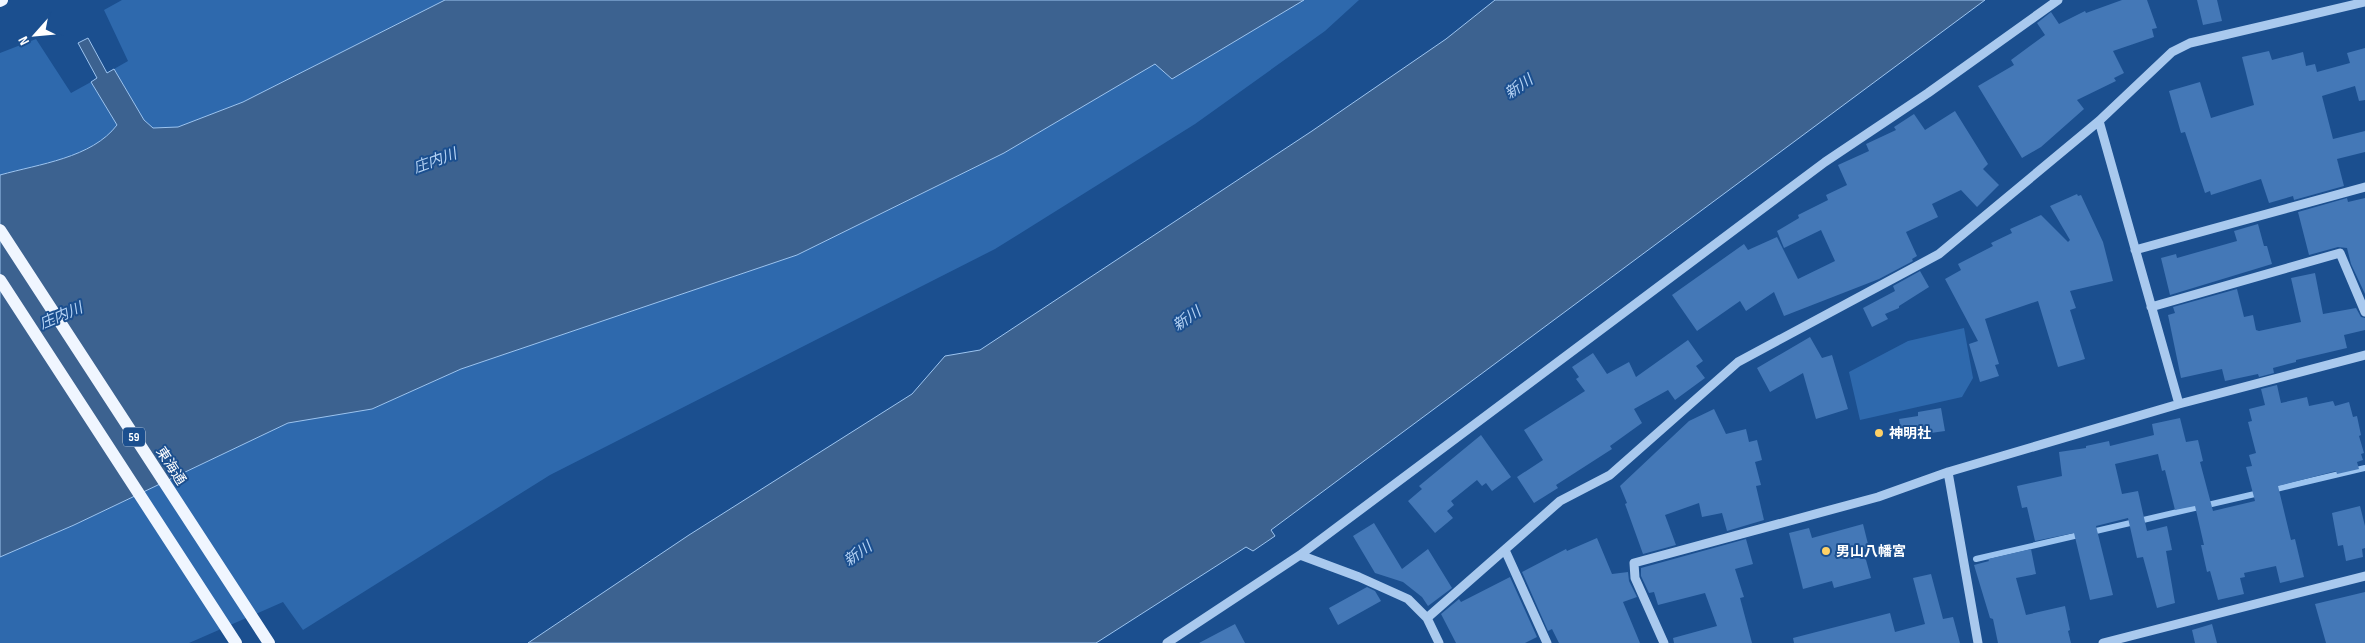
<svg xmlns="http://www.w3.org/2000/svg" width="2365" height="643" font-family="'Sofia Sans Condensed','Noto Sans JP',sans-serif">
<rect width="100%" height="100%" fill="#1b4f8f"/>
<path fill="#2e69ad" d="M122,0h323l-202,102 -65,25 -25,1 -9,-8 -30,-51 14,-8 -24,-51z
M1304,0h55l-34,31 -130,93 -200,125 -445,226 -247,155 -20,-28 -94,41h-189v-86l74,-32 214,-102 84,-14 89,-40 336,-114 207,-102 152,-90z
M36,39l35,54 20,-11 26,43c-25,33 -78,39 -117,50v-122z
M1964,328l9,50 -11,19 -102,23 -11,-48 59,-31z"/>
<path fill="#3c6290" stroke="#9cc4f0" d="M445,0h859l-132,79 -17,-15 -151,89 -207,102 -336,114 -89,40 -84,14 -214,102 -74,32v-382c39,-11 92,-17 117,-50l-26,-43 6,-4 -19,-35 10,-5 19,35 7,-4 30,51 9,8 25,-1 65,-25z
M1495,0h490l-714,530 4,6 -22,15 -7,-4 -150,96h-568l161,-108 223,-141 33,-38 35,-6 332,-219 134,-92z"/>
<g fill="none" stroke-linecap="round" stroke-linejoin="round">
<path stroke="#9cc4f0" stroke-width="6" d="M2272,490l93,-22
M1976,559l283,-66"/>
</g>
<path fill="#4478b7" d="M2122,0h25l10,28 -5,1 2,8 -41,14 11,22 -10,5 2,3 -39,19 7,9 -43,38 -19,11 -44,-72 36,-21 -3,-5 34,-25 -8,-12 14,-11 8,12 26,-13 1,2z
M2197,0h20l5,21 -19,4z
M2365,48v52l-6,1 -4,-15 -33,10 11,43 32,-8v21l-28,7 7,27 -50,14 -1,-4 -24,7 -8,-24 -50,16 -1,-4 -5,2 -20,-61 -4,1 -12,-42 31,-9 11,36 43,-13 -12,-48 27,-6 3,9 31,-8 3,14 9,-2 2,8 33,-9 -3,-10z
M1955,111l33,53 -5,5 16,16 -22,22 -16,-17 -29,14 6,13 -32,15 11,24 -5,3 1,2 -34,18 -95,37 -10,-24 -28,19 -6,-10 -43,30 -25,-36 72,-51 4,6 29,-13 21,42 37,-18 -14,-31 -37,18 -7,-17 22,-13 -1,-3 30,-15 -2,-5 21,-10 -9,-20 31,-14 -3,-7 30,-14 -2,-3 20,-13 11,16z
M2077,194l1,2 3,-1 22,47 10,39 -43,10 6,17 -6,2 15,49 -27,8 -20,-66 -53,18 14,45 -4,1 4,11 -19,6 -11,-38 9,-3 -33,-62 16,-9 -3,-6 35,-18 -2,-3 21,-10 -2,-4 31,-14 27,27 2,-2 -20,-34z
M2347,198l1,4 17,-4v96l-14,-30 -4,-16 -9,-1 -29,8 -11,-43z
M2258,224l6,22h3l5,18 -102,31 -9,-37 15,-4 1,4 60,-17 -3,-10z
M1920,271l9,16 -30,19v2l-14,6 3,5 -16,8 -9,-19 32,-17 -2,-5z
M2315,273l8,41 33,-6 5,9 4,1v12l-21,5 3,13 -51,12v2l-23,6 1,5 -15,4 -1,-3 -33,7 -3,-12 -41,9 -13,-63 7,-2 -2,-6 64,-18 7,28 9,-2 3,15 3,1 42,-9 -10,-44z
M1810,337l12,21 10,-3 16,54 -32,10 -13,-46 -33,19 -13,-24z
M1688,340l15,21 -7,5 9,12 -30,22 -7,-10 -34,19 8,14 -32,23 2,3 -56,36 2,3 -24,15 -17,-26 26,-17 -19,-30 61,-39 -9,-12 3,-2 -7,-10 21,-14 14,21 22,-12 7,15z
M2277,385l4,18 26,-6 2,9 24,-5 2,5 14,-4 4,15 4,-1 4,19 -2,1 5,17 -3,1 2,6 -6,2 2,7 -22,5 -1,-3 -58,15 13,54 4,-1 9,38 -24,6 -4,-17 -32,7 1,4 -5,1 4,16 -26,6 -8,-29 -3,1 -6,-27h3l-9,-39 -20,4 -10,-40 -3,1 -4,-17 -43,10 7,30 16,-3 9,40 20,-5 5,24 -6,1 9,52 -18,5 -14,-51 -6,1 -9,-40 -32,8 17,69 -23,5 -16,-67 -39,8 -8,-34 -5,1 -5,-22 45,-10 -3,-24 27,-4v-2l23,-5 1,5 44,-11 -2,-11 28,-6 6,24 12,-2 5,21 -3,1 13,49 42,-10 -9,-34 6,-1 -3,-11 7,-2 -8,-31 4,-1 -3,-12 16,-4 -4,-16z
M1941,408l4,23 -43,6 -3,-18 19,-3v-4z
M1714,409l12,25 20,-5 3,13 8,-2 5,20 -7,2 6,23 -5,1 8,34 -37,11 -5,-18 -20,4 -3,-14 -34,12 11,30 -33,9 -18,-50 2,-1 -7,-17 69,-65z
M1481,435l30,42 -19,14 -6,-8 -4,3 -5,-6 -26,21 3,4 -7,6 6,7 -18,15 -27,-32 14,-12 -3,-3z
M2360,506l5,20v22l-3,1 1,8 -17,4 -3,-16 -5,1 -6,-33z
M1374,523l28,46 26,-20 24,39 -24,18 -6,-9 -19,-15 -28,-9 -22,-37z
M1863,524l6,24 -6,1 8,29 -37,10 -2,-7 -29,8 -14,-56 20,-5 3,10z
M1597,538l15,36 16,-2 1,9 8,16 -14,5 17,41h-81l-7,-14 -4,2 -26,-59 44,-23 1,2z
M1746,539l7,25 -18,5 9,28 -4,1 12,45h-78l-1,-5 44,-12 -12,-33 -47,12 -4,-13 -5,1 -8,-17v-8z
M2031,549l5,25 -20,4 10,37 39,-9 5,24 -2,1 3,12h-73l-5,-24 -3,-1 -16,-53 15,-4 -1,-2z
M1931,574l12,45 10,-2 7,26h-166l-1,-5 97,-25 5,19 30,-8 -12,-46z
M1510,577l27,60 -12,6h-69l-15,-29 18,-15 2,3z
M1367,587l8,4 6,10 -43,24 -9,-17z
M2365,592v51h-39l-11,-39z
M1235,624l10,19h-46z
M2212,624l5,19h-22l-3,-13z"/>
<g fill="none" stroke-linecap="round" stroke-linejoin="round">
<path stroke="#a9c9ee" stroke-width="9" d="M2099,121l80,283
M2135,250l230,-63
M2151,307l189,-54 25,59
M1948,472l30,171
M1505,550l42,93
M1300,555l59,22 49,22 19,19 12,25
M1427,618l133,-117 50,-26 128,-113 201,-108 160,-133 73,-69 18,-9 175,-41
M1167,643l133,-88 525,-393 103,-69 130,-93
M1664,643l-29,-65 -1,-15 244,-66 70,-25 231,-68 186,-49
M2103,643l262,-67"/>
<path stroke="#f0f6ff" stroke-width="12" d="M0,1l2,-1
M0,230l269,413
M0,280l236,363"/>
</g>
<g fill="#ffd166" stroke="#1b4f8f" stroke-width="2">
<circle cx="1879" cy="433" r="5"/>
<circle cx="1826" cy="551" r="5"/>
</g>
<g text-anchor="middle" dominant-baseline="central" stroke-width="4" stroke-linejoin="round" paint-order="stroke">
<rect fill="#1b4f8f" stroke="#bbcadd" stroke-width="1" x="123" y="427.5" width="22" height="19" rx="4"/>
<g font-size="12" font-weight="bold" fill="#fff">
<text x="134" y="437">59</text>
</g>
<g font-size="14" font-weight="bold" fill="#fff" stroke="#1b4f8f" text-anchor="start">
<text x="1889" y="433">神明社</text>
<text x="1836" y="551">男山八幡宮</text>
</g>
<g font-size="14" fill="#fff" stroke="#1b4f8f">
<text transform="translate(171 466) rotate(57)">東海通</text>
</g>
<g font-size="15" font-style="italic" fill="#b5d3f5" stroke="#1b4f8f">
<text transform="translate(1519 87) rotate(-35)">新川</text>
<text transform="translate(435 161) rotate(-20)">庄内川</text>
<text transform="translate(61 316) rotate(-23)">庄内川</text>
<text transform="translate(1187 319) rotate(-35)">新川</text>
<text transform="translate(858 554) rotate(-36)">新川</text>
</g>
</g>
<g transform="translate(35 35) rotate(243)" stroke="#1b4f8f" stroke-width="4" paint-order="stroke">
<path d="M0-4L9 19L0 12L-9 19Z" fill="#ffffff"/>
<text y="-8" font-size="14" font-weight="bold" text-anchor="middle" fill="#ffffff">N</text>
</g>
</svg>
